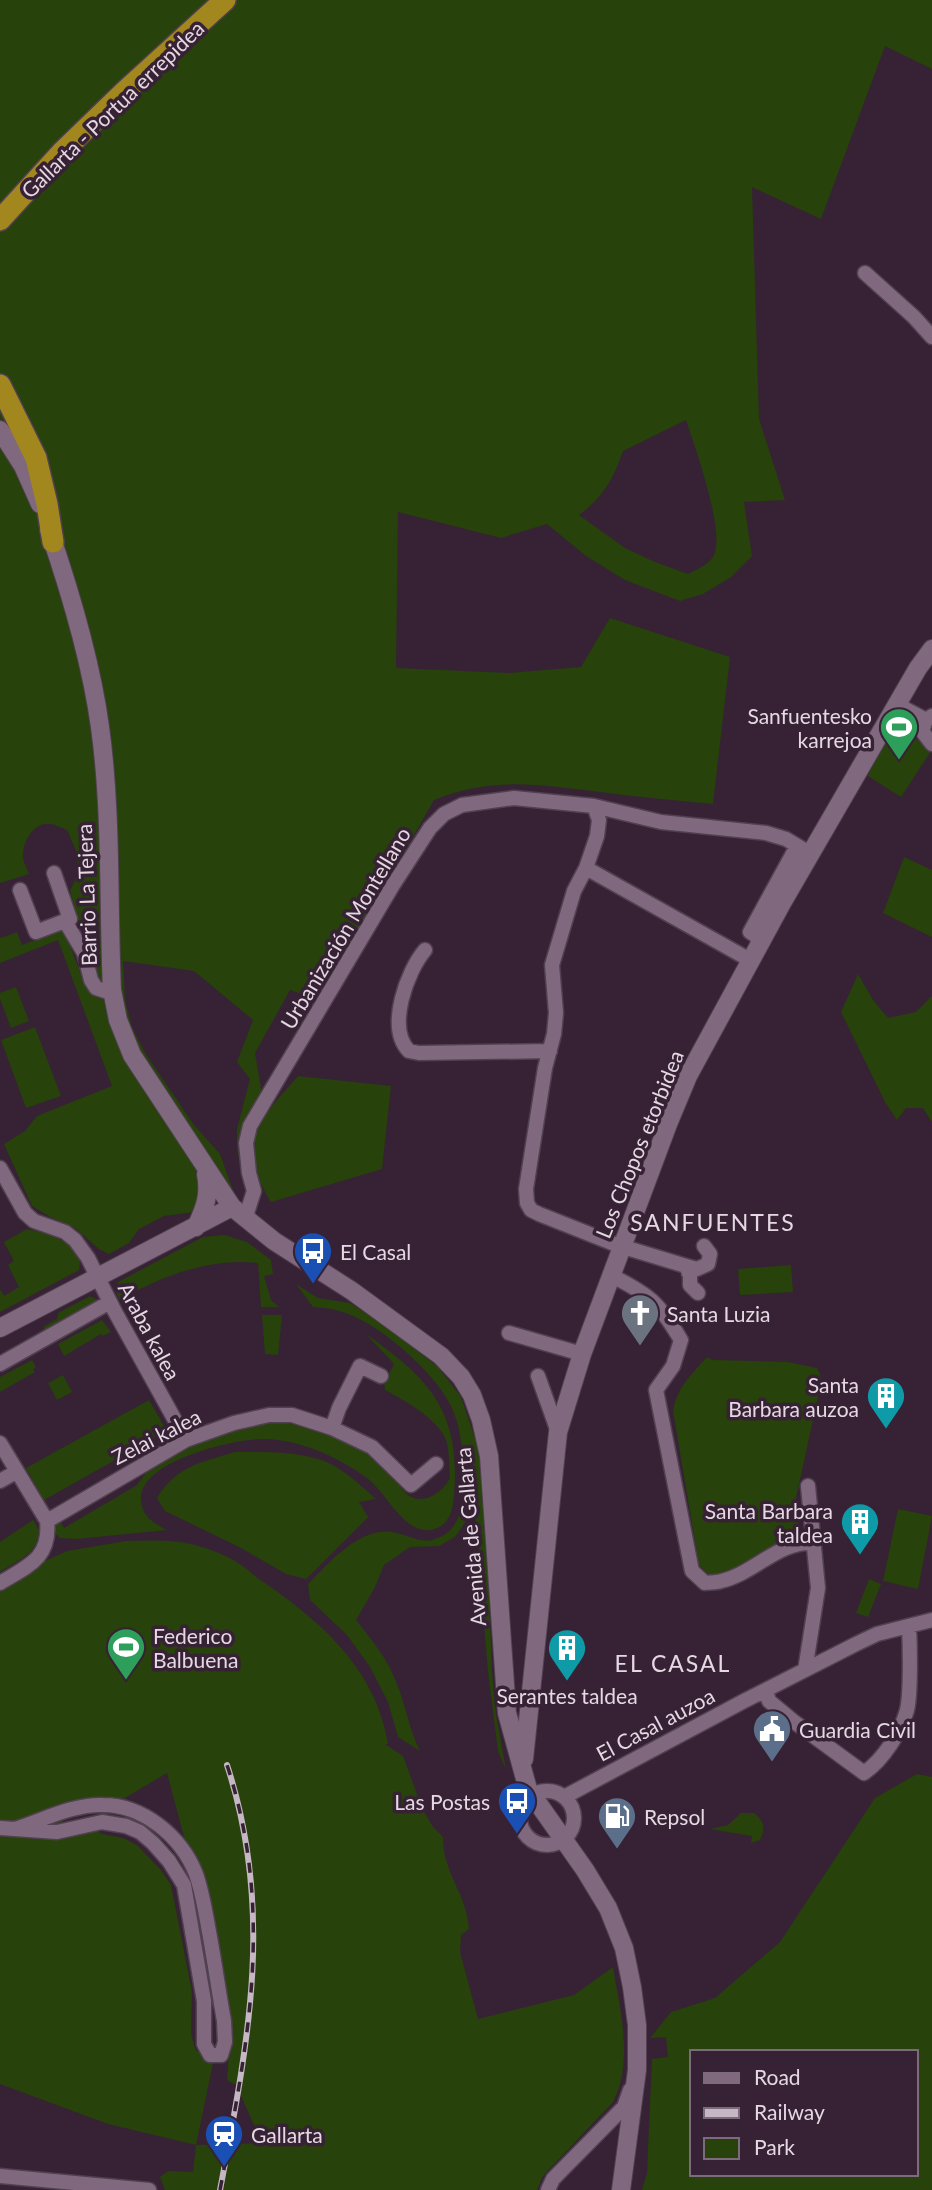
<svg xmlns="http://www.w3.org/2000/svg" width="932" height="2190" font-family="Lato,sans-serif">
<rect width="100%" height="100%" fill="#362234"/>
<path fill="#27420a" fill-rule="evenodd" d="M0,0h932v69l-47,-23 -64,173 -69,-32 7,232 26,81 -41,2 8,54 -21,21 -28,17 -23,7 -55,-21 -39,-24 -39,-32 -46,14 -103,-26 -2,156 113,5 72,-6 29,-49 120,39 -17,147c-38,-4 -76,-7 -113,-12 -60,-7 -109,-16 -166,8l-114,200 -30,-10 -35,63 7,41 -18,88 -7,-34v-19l13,-50 -13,-17 16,-42 -59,-49 -71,-10 2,39 7,27 13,26 49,72 26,29 14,39 -34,-11 2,6 -8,24 -30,4 -25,13 -10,14 -20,11 -10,-5 -25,-22 -24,-10 -18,-11 -28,-62 21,-13 12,-15 75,-30 -54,-146 -58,23v-27l1,2 16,-6 5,13 33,-13h7l5,5 17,46 4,7 14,8v-14l-8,-6c-5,-31 -17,-58 -24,-88 15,-25 8,-35 -3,-60 -5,-2 -11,-5 -16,-6 -18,-3 -29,19 -28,34 1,5 4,11 6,16l-29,9zM686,420c9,27 39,110 28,135 -4,9 -18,15 -26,19l-33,-12 -30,-14 -46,-33c24,-18 34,-35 44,-64z
M899,727l6,3 26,21 -30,46 -33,-21 3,-7 -1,-4 22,-37z
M904,857l28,13v67l-49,-24z
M858,974l15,26 15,18 28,-6 16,-16v126l-9,-14h-17l-9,12 -12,-18 -44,-90z
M16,987l13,34 -18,7 -11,-29v-6z
M35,1027l26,69 -35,12 -25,-68z
M298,1076l93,10 -9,83 -111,33c-12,-18 -22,-47 -15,-68 7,-22 28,-41 42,-58z
M27,1229c20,4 59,15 52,41l-79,42v-23l4,7 15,-9 -11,-22 6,-4 -10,-19z
M225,1235l22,7 24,18 2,14 -9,2 7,24 8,7h-18l-3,-44c-48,-6 -98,14 -139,37l-4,-11 3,-7 85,-45z
M791,1265l2,27 -53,3 -2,-26z
M296,1284l22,14 32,5 31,20 57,44 23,30 16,47 5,32 6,88 4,108 4,43 10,55 -8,-19 -10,-79 -15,-184 -5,4 -2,29 -11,16 -16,9 -29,1 -26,18 -9,22 -19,33c16,20 32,39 41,64 9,22 12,45 23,67l-22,-14 -10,-35 -18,-35 -23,-32 -37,-35 -2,-16c20,-20 51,-57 84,-52 21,3 32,17 55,1 15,-11 14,-32 15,-49 2,-27 0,-54 -11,-78 -16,-34 -75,-86 -112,-95 -8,-3 -17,-3 -26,-4z
M90,1296l6,3 3,6 -53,28 -3,-6 14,-8 1,-6z
M262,1315h20l-4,40 -13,-1z
M102,1320l9,12 -8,4 -2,-2 -37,22 -6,-12z
M366,1334c64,45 95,78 88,161 -1,16 -5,32 -24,35 -26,4 -44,-38 -63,-52 -30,-22 -70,-40 -108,-39 -29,1 -121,23 -118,61 1,17 13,23 26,30l-91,9 -16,-1 -7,-7v-8l6,-4 5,9 73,-43 11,-15 28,-16 42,-20 58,-13 41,8 29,11 24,13 29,27 -2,2c3,4 8,11 12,14 16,9 34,-4 41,-18 -1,-13 0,-34 -7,-44 -13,-20 -38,-33 -58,-44l-1,-6 10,-20z
M707,1357l6,3 75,2 29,6 5,11 -26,119 5,41 -83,38 -9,-2 -10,-10 -26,-154c4,-24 19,-37 34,-54z
M32,1360l4,7 -3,2 2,3 -35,20v-15z
M63,1375l9,17 -15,8 -9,-17z
M149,1400l18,31 -123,69 -18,-32z
M235,1452c28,0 56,-1 83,7 22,6 42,26 58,40l-17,3 9,15 -62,62 -20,-5 -45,-26 -76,-37 -8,-13c19,-32 45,-36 78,-46z
M898,1509l34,7 -14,73 -35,-8z
M33,1520l6,10c-1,24 -21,30 -39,42v-30z
M126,1541c21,0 44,-2 65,3 17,4 39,12 53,23 5,3 8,7 12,10 61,41 120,90 132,167h-3l18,12 19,52 11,19 10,10c0,37 24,57 26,92l-8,6 -1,17 18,67 96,-24 39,-28c7,43 21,94 0,135l-70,74 -6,14h-372l-5,-13 8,-6 25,1 3,-27 -88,-21 -108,-40v-497l47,-27 20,-9zM167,1773l17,64 27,68 18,145 -2,30 9,5 26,58 -66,2 17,-82 -18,-14 -4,-16 1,-41 -21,-107 -10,-15 -24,-25 -14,-7 -21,-4 -20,-12 -18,5 -3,-9 48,-10 12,2 2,-11z
M869,1579l12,5 -13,33 -12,-4z
M917,1774l15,3v413h-290l5,-17 5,-114 16,-2 -2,-20 -16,1 21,-26 44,-14 65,-56 95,-144zM692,2052h224v122h-224z
M741,1813h13c10,8 12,15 6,27l-9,3 1,-7 -42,-7 18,-4z"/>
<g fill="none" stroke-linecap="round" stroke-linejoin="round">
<g stroke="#514050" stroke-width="17">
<path id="minor" d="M865,273l49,44 18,20
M896,704l30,16 6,-4
M926,720l-4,11 10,13
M594,806l67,16 105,11 20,6 25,15
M586,868l164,92
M20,890l16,42 34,-13 -16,-46
M65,921l19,32 7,27 5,8 9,3 7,-1
M762,940l-12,-8 47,-86
M425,950c-18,21 -39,78 -16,101l10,2 131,-2
M0,1168l25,45 9,8 31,11 10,8 13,18 26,52 72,130
M245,1219l9,-28 -5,-18 -3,-30 4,-17 143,-241 37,-57 14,-14 18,-9 52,-7 80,8 5,14 -2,16 -11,32 -12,23 -22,74 4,48 -2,21 -9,34 -19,121 1,14 4,7 8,4 78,31 69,21 4,10v9l8,8
M686,1266l11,3 11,-5 2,-10 -6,-8
M612,1276c38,19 47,27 69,64l-8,26 -17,24 36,181 13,12c5,-1 11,0 16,-2 32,-7 58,-40 91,-38
M509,1333l73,21
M0,1364l110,-62
M538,1376l20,56
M332,1428l7,-20 21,-42 21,10
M0,1443l47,78 139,-81 48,-17 35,-8h23l40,13 40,19 39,38 25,-21
M0,1481l16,-9
M0,1583c28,-17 51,-25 47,-62
M807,1669l-1,-5 12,-76 -10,-102
M766,1691l3,10 24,20 71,52c19,-13 37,-41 43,-63 4,-17 3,-65 2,-84
M520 1818a27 27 0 1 1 54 0a27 27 0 1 1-54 0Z
M564,1797l180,-96 112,-57 21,-10 55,-14
M0,1828l57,4 45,-10 24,4 14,6 13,11 16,18 15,24 20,116v43l6,11h11l4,-13 -1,-21c-5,-28 -9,-56 -14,-84 -4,-21 -7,-43 -14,-63 -15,-38 -53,-69 -93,-69 -30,-1 -60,15 -88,24
M0,2176l149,14
M548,2190l5,-11 71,-72 6,-17"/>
</g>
<g stroke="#514050" stroke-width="20">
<path id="tertiary" d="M0,430l23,36 17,38
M49,530c22,64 42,131 51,197 12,87 8,176 12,263l6,30 14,35 100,152 42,34 78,50 89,65 20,21 11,18 9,25 8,36 18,257 17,62 4,14 57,81 23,38 16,40 8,39 5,38v45l-16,120
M196,1227c9,-19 14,-32 10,-53
M0,1328l232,-121
M524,1759l34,-327 24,-78 86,-230 20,-48 94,-173 136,-235 14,-19"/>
</g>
<g stroke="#514050" stroke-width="24">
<path id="trunk" d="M0,220l62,-68 62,-60 101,-92
M0,385l36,73 11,46 6,38"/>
</g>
<use href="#minor" stroke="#80697e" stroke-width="14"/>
<use href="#tertiary" stroke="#80697e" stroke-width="18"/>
<use href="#trunk" stroke="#a2861e" stroke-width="21"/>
<g stroke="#c5b7c3" stroke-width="6">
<path id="rail" d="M220,2190c28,-147 55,-278 7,-425"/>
</g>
<use href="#rail" stroke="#362234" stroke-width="3.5" stroke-dasharray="10" stroke-linecap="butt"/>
</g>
<defs>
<g id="stadium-pin" transform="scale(2.0125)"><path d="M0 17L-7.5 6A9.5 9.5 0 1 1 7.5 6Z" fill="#2e9e5b" stroke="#362234"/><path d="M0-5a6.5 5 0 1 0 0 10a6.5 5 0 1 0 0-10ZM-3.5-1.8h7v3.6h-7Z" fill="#fff"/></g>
<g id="bus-pin" transform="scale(2.0125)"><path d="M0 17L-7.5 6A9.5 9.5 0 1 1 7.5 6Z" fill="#1a4fb4" stroke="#362234"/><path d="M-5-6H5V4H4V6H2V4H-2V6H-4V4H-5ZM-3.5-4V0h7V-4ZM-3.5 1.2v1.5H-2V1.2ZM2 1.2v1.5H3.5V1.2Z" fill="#fff"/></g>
<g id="church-pin" transform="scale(2.0125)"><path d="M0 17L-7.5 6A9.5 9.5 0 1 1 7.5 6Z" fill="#6b7280" stroke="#362234"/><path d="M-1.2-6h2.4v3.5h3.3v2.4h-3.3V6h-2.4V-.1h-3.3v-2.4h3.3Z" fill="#fff"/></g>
<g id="building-pin" transform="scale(2.0125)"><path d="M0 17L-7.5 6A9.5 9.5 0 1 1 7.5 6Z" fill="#0f9aa8" stroke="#362234"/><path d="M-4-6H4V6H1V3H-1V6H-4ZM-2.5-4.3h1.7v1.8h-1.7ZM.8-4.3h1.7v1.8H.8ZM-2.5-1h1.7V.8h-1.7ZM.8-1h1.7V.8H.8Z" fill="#fff"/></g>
<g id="civic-pin" transform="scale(2.0125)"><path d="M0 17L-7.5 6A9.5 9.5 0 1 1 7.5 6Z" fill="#5c6f8a" stroke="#362234"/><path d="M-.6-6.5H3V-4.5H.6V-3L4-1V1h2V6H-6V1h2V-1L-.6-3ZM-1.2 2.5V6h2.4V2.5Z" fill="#fff"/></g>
<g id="fuel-pin" transform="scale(2.0125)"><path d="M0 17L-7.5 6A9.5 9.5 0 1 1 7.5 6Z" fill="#5c6f8a" stroke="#362234"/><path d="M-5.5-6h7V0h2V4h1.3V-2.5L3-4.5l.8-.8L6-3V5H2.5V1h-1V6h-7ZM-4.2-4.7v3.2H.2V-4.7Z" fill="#fff"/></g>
<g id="station-pin" transform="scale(2.0125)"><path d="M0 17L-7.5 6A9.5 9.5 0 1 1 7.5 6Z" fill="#1a4fb4" stroke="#362234"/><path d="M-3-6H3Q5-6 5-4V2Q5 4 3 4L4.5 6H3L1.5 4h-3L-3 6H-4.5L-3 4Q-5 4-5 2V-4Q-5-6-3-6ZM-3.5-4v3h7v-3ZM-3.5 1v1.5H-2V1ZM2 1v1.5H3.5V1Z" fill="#fff"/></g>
</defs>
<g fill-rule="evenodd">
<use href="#stadium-pin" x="899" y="727"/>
<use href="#bus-pin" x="313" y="1251"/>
<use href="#church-pin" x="640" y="1313"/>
<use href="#building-pin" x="886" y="1396"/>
<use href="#building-pin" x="860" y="1522"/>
<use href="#stadium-pin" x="126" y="1647"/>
<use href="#building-pin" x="567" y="1648"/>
<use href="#civic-pin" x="772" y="1729"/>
<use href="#bus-pin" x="517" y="1801"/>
<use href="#fuel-pin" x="617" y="1816"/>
<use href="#station-pin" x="224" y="2134"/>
</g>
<g text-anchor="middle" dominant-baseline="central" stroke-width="7" stroke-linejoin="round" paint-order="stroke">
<g font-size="21" fill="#e5d8e3" stroke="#362234">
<text transform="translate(112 109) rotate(-44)">Gallarta - Portua errepidea</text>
<text transform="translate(86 895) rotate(-92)">Barrio La Tejera</text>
<text transform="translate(345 928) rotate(-59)">Urbanización Montellano</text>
<text transform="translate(639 1144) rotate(-68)">Los Chopos etorbidea</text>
<text transform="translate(150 1331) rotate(62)">Araba kalea</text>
<text transform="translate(156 1436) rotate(-27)">Zelai kalea</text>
<text transform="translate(470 1537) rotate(-95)">Avenida de Gallarta</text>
<text transform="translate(655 1724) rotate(-28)">El Casal auzoa</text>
</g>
<g font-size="21" fill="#e5d8e3" stroke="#362234" text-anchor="start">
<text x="872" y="715" text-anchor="end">Sanfuentesko<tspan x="872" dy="24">karrejoa</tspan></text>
<text x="340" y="1251">El Casal</text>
<text x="667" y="1313">Santa Luzia</text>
<text x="859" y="1384" text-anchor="end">Santa<tspan x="859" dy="24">Barbara auzoa</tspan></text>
<text x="833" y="1510" text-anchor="end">Santa Barbara<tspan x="833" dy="24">taldea</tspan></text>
<text x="153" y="1635">Federico<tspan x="153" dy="24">Balbuena</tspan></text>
<text x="567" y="1695" text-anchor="middle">Serantes taldea</text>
<text x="799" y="1729">Guardia Civil</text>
<text x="490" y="1801" text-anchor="end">Las Postas</text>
<text x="644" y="1816">Repsol</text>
<text x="251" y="2134">Gallarta</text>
</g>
<g font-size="23" letter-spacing="2" fill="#e5d8e3" stroke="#362234">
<text x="713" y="1222">SANFUENTES</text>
<text x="673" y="1663">EL CASAL</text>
</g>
</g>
<rect x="690" y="2050" width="228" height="126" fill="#362234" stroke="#7c6b7a" stroke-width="2"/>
<rect x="704" y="2073" width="35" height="10" fill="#80697e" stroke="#7c6b7a" stroke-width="2"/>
<text x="754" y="2085" font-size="21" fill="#e5d8e3">Road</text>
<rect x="704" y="2108" width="35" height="10" fill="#c5b7c3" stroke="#7c6b7a" stroke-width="2"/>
<text x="754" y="2120" font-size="21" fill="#e5d8e3">Railway</text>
<rect x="704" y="2138" width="35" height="21" fill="#27420a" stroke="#7c6b7a" stroke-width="2"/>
<text x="754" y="2155" font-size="21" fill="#e5d8e3">Park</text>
</svg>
